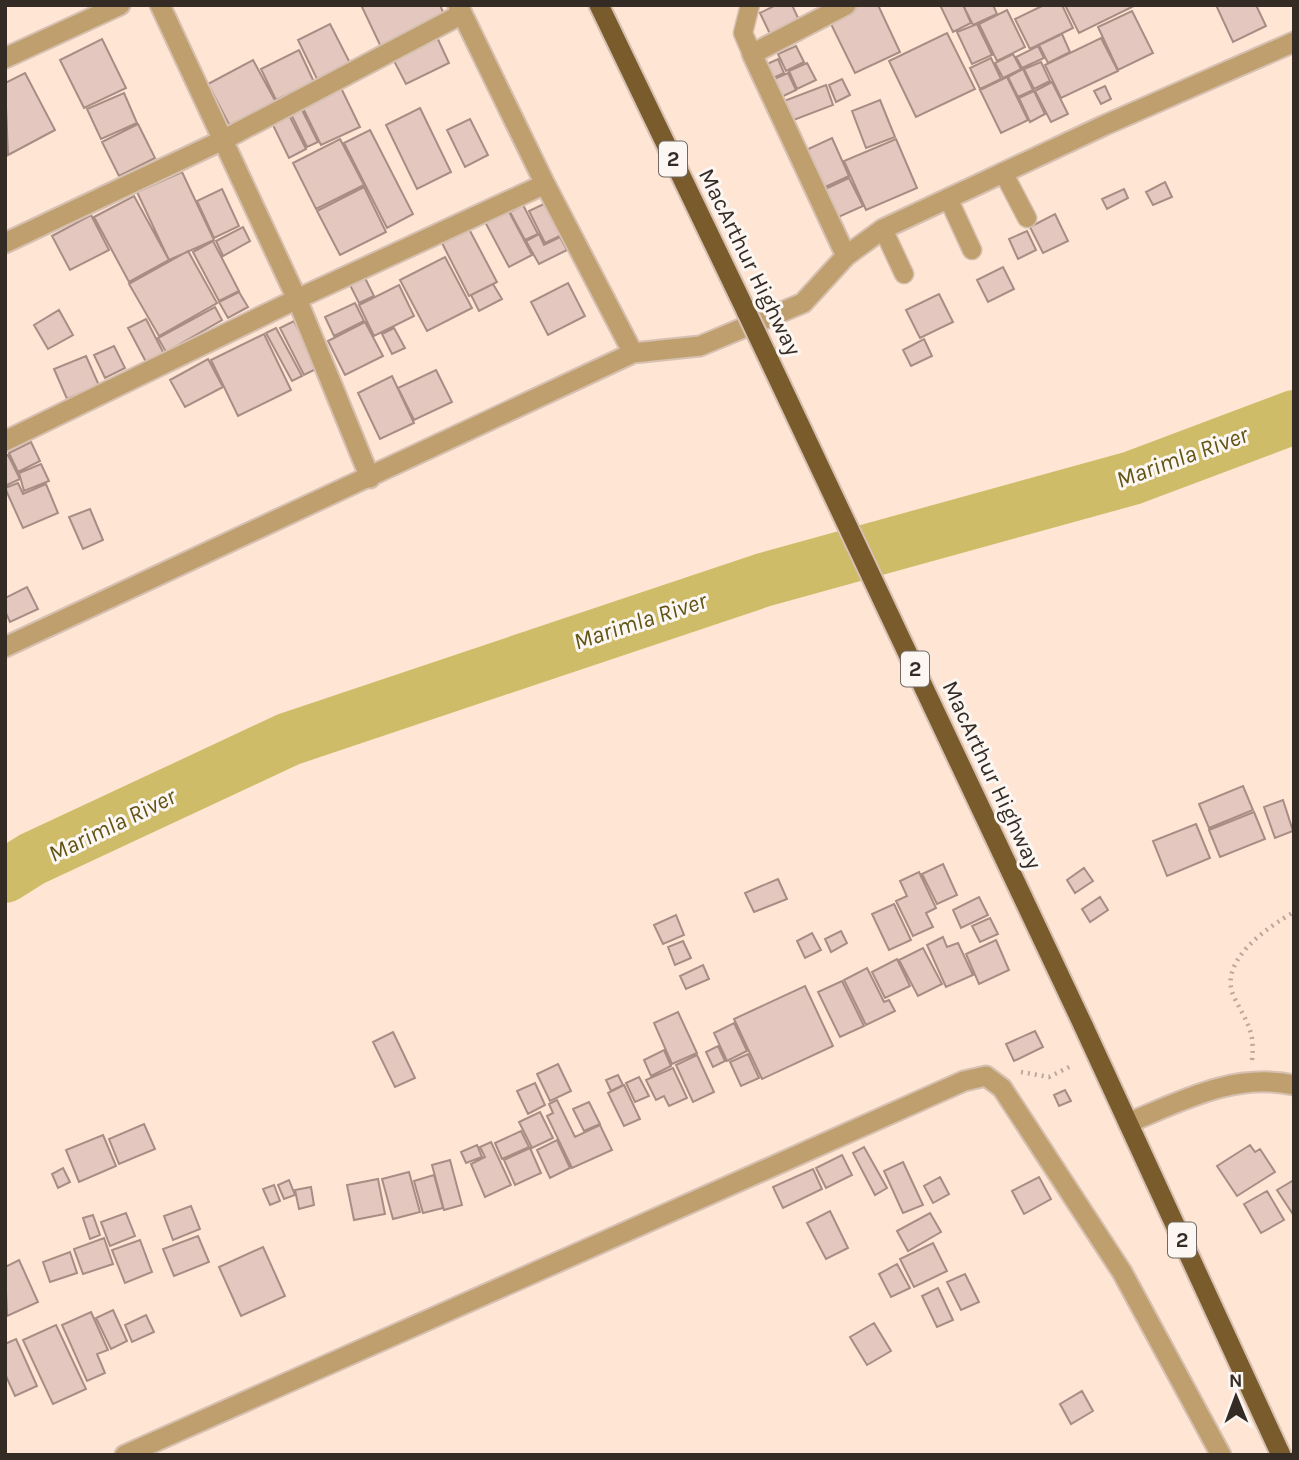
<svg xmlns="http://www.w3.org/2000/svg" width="1299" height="1460" font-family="Karla,sans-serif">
<rect width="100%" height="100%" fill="#fee5d4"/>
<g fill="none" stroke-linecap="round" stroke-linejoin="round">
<path stroke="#cfbc69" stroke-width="54" d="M5,876l27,-17 257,-120 474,-159 369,-102 162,-61"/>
</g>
<path fill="#e4c7be" stroke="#a88d85" stroke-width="2" d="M366,5h74l5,12 -64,30 -19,-40z
M776,5h16l7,15 -29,14 -10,-21z
M859,5h19l22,47 -45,21 -26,-53z
M940,5h23l8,18 -18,9z
M963,5h30l4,9 -24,11z
M1044,5h18l11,23 -43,21 -15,-30z
M1065,5h68l1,1 -55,27z
M1216,5h40l10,21 -33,16z
M1007,10l18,37 -28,14 -18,-37z
M1132,11l21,42 -35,17 -20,-43z
M330,24l20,39 -33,16 -19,-39z
M977,24l15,31 -20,9 -15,-32z
M947,33l28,56 -59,28 -27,-56z
M1062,34l8,18 -22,11 -9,-18z
M436,35l13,28 -43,21 -14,-27z
M1101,38l17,33 -57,27 -16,-33z
M102,39l24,49 -42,20 -24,-48z
M796,46l8,16 -18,9 -8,-17z
M1038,46l6,12 -22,10 -6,-11z
M299,50l15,32 -38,18 -15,-31z
M1013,54l8,15 -18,9 -8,-15z
M991,58l10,21 -21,10 -10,-21z
M778,59l6,14 -13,6 -6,-14z
M253,60l25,46 -46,24 -24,-46z
M1041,62l9,19 -16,8 -10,-20z
M807,63l9,17 -19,9 -8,-18z
M1023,69l10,21 -15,7 -10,-20z
M25,73l30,57 -47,25 -3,-72z
M788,73l8,17 -21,10 -8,-18z
M1007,77l21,43 -27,13 -21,-43z
M842,79l8,16 -14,7 -7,-17z
M1052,82l16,32 -17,8 -16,-31z
M826,85l7,20 -42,16 -7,-20z
M1105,86l6,13 -10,5 -7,-13z
M341,88l19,39 -39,18 -19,-39z
M1034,91l11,23 -15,8 -11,-24z
M124,93l13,30 -36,16 -14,-30z
M880,100l15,37 -29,11 -14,-37z
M300,106l18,36 -11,5 -17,-35z
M420,108l31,64 -34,17 -31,-64z
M286,109l20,40 -17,9 -20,-41z
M470,119l18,36 -23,12 -18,-37z
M138,124l17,34 -36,18 -17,-34z
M370,130l43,84 -26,14 -43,-85z
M832,138l17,38 -26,12 -17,-38z
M340,139l24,46 -48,24 -23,-46z
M896,139l21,49 -51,22 -22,-49z
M182,172l32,68 -45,20 -32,-68z
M849,178l14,28 -29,13 -13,-28z
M1165,182l7,15 -19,8 -7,-13z
M364,187l22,45 -46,23 -23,-44z
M222,189l17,37 -25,12 -17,-37z
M1124,189l4,9 -21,11 -5,-10z
M134,196l35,64 -40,22 -35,-65z
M548,202l16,32 -19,9 -16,-32z
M523,205l15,29 -13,6 -15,-28z
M507,208l25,47 -23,12 -25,-47z
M1055,214l13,27 -25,12 -13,-26z
M91,215l18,35 -39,20 -18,-34z
M243,227l7,14 -27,15 -7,-15z
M469,229l28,53 -28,14 -27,-53z
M1027,231l9,19 -18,9 -9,-20z
M539,234l5,11 16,-8 7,13 -28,14 -13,-23z
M213,241l26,50 -20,10 -26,-49z
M188,251l29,52 -58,33 -30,-52z
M445,257l27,51 -45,23 -27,-51z
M1003,267l11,22 -26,13 -11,-22z
M363,274l11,22 -15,7 -11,-22z
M568,283l17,33 -37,19 -17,-33z
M493,284l9,15 -23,12 -8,-16z
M399,285l15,31 -40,20 -15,-31z
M239,292l9,15 -20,11 -9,-16z
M939,294l14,28 -33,16 -14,-28z
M355,303l9,18 -30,15 -9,-19z
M215,307l7,13 -56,32 -8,-14z
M59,310l14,25 -25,14 -14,-24z
M146,319l18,35 -18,8 -18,-34z
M294,321l24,47 -14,7 -24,-47z
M365,322l18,34 -38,19 -17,-34z
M276,328l26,48 -10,5 -26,-48z
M394,328l11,20 -13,6 -10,-20z
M264,334l27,56 -53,26 -27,-56z
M924,339l8,17 -21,10 -8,-16z
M114,346l11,22 -20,10 -11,-23z
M86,356l15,34 -8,-2 -26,11 -13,-30z
M208,359l15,28 -38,20 -15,-27z
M436,370l16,32 -38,18 -16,-32z
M392,376l22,47 -34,16 -22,-46z
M31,442l9,19 -22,11 -9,-19z
M8,455l12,24 -15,7v-30z
M41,464l8,17 -25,10 -5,-18z
M18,483l5,11 23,-10 12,29 -35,15 -18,-40z
M90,509l13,31 -20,9 -14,-32z
M27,587l11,22 -28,13 -5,-11v-13z
M1243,786l10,24 -44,18 -10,-24z
M1283,800l10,31 -18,7 -11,-31z
M1254,812l11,27 -45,18 -11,-27z
M1196,824l14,34 -43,18 -14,-35z
M943,864l14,31 -20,9 -15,-30z
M1084,868l9,13 -18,12 -8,-13z
M919,872l17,36 -10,5 7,14 -20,9 -17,-35 11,-5 -7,-15z
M778,879l9,20 -33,13 -9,-19z
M979,897l9,18 -27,13 -8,-18z
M1100,897l8,13 -18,12 -8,-13z
M894,904l17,36 -22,10 -17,-36z
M676,915l8,20 -21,9 -9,-19z
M990,918l8,16 -18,8 -8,-16z
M841,931l6,12 -16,9 -6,-13z
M812,933l9,17 -16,8 -8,-17z
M943,937l4,10 11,-4 15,32 -27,12 -19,-42z
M996,940l13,30 -30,14 -13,-30z
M683,941l8,17 -16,7 -7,-18z
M923,948l19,36 -24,12 -19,-36z
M897,959l13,27 -25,12 -13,-26z
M703,965l6,14 -23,10 -6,-13z
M867,968l17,34 5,-2 6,11 -29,14 -22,-45z
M842,981l22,45 -24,11 -22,-45z
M805,986l28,60 -71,33 -28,-60z
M678,1012l19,41 -25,11 -18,-41z
M734,1023l13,28 -20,10 -13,-28z
M1035,1031l8,16 -29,14 -8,-17z
M393,1032l22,46 -20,9 -22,-45z
M718,1046l7,15 -12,6 -7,-15z
M664,1050l7,16 -20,10 -7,-16z
M748,1054l11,24 -18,8 -11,-24z
M697,1055l17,37 -21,10 -17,-37z
M558,1064l13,27 -21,10 -13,-27z
M673,1068l14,30 -18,8 -5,-10 -8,4 -10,-20z
M618,1075l5,10 -12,6 -5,-11z
M639,1077l10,19 -14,6 -9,-19z
M535,1083l10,22 -17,9 -11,-23z
M624,1085l16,34 -16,7 -16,-33z
M1065,1090l6,11 -12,5 -5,-11z
M557,1100l18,37 25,-12 12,25 -40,18 -25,-52 6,-3 -4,-9z
M589,1102l11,22 -16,7 -11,-22z
M540,1112l13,26 -21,10 -13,-26z
M144,1124l11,25 -36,15 -10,-25z
M521,1131l8,16 -27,12 -7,-16z
M103,1135l13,31 -37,16 -13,-32z
M557,1140l13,28 -20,10 -13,-28z
M491,1142l20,43 -26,12 -14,-33 14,-7 -5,-10z
M477,1145l5,12 -16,6 -5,-11z
M1250,1145l5,7 5,-3 15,23 -38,24 -20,-30z
M864,1147l23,41 -12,7 -22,-42z
M530,1148l11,25 -26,12 -11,-25z
M842,1155l10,20 -26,13 -10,-20z
M450,1160l12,45 -18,5 -12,-45z
M903,1162l20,43 -20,8 -19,-42z
M63,1168l7,14 -12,6 -6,-14z
M813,1169l9,20 -39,19 -10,-21z
M409,1172l11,40 -27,7 -11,-40z
M434,1175l9,33 -20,5 -9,-32z
M940,1177l9,17 -16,9 -9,-17z
M1039,1177l12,22 -27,15 -12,-23z
M378,1179l7,35 -31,6 -7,-35z
M289,1180l6,15 -11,4 -6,-14z
M1294,1180v36l-17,-26z
M274,1185l6,16 -10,4 -7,-16z
M311,1187l3,18 -15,4 -4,-19z
M1267,1191l17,29 -23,13 -17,-29z
M191,1206l9,23 -27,11 -9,-24z
M830,1211l18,37 -22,11 -19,-36z
M126,1213l9,23 -25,10 -9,-24z
M930,1213l11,19 -33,19 -11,-20z
M93,1215l7,20 -10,4 -7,-21z
M198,1236l11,26 -35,14 -11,-27z
M104,1238l9,26 -30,10 -9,-25z
M140,1240l12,32 -27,11 -13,-33z
M933,1243l14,28 -33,16 -14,-28z
M263,1247l22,49 -44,20 -22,-49z
M70,1252l7,21 -27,9 -7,-20z
M19,1260l19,42 -31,14 -2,-49z
M897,1264l13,24 -19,9 -12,-23z
M965,1274l14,28 -18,8 -14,-28z
M938,1288l15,32 -16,7 -15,-31z
M113,1310l14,31 -16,8 -15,-31z
M91,1312l17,38 -11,4 8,19 -18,8 -25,-56z
M146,1315l8,17 -22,10 -7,-17z
M874,1323l17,28 -24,14 -17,-28z
M56,1325l30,64 -33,15 -30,-64z
M16,1339l21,47 -22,10 -10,-22v-30z
M1082,1391l11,20 -22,13 -11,-20z"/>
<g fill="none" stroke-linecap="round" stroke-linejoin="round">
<g stroke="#d6c0b1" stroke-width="21">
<path id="service" d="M750,5l-7,28 9,21
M1003,172l24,46
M948,198l24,52
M883,229l21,45"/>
</g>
<g stroke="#d6c0b1" stroke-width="23">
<path id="minor" d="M160,5l137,294 73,179
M458,5l87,179 88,169
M5,58l115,-53
M5,243l218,-103 239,-126
M846,256l-94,-202 94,-49
M5,441l292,-142 248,-115
M5,647l628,-294 67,-7 103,-43 43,-47 37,-27 222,-104 189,-83
M1128,1123c53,-22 107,-51 166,-38
M125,1455l839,-374 22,-5 16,12 120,184 99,183"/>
</g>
<g stroke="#d6c0b1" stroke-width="23">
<path id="trunk" d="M599,5l148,308
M1083,1025l198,430"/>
</g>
<path stroke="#bca89a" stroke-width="4.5" stroke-dasharray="2 5" stroke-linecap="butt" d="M1252,1060c3,-29 -5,-37 -17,-61 -20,-37 33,-72 59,-87
M1021,1072l28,5 24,-12"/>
<use href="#service" stroke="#c09f6f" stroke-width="18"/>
<use href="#minor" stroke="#c09f6f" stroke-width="19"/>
<use href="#trunk" stroke="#7a5b2c" stroke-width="19"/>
<g stroke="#d6c0b1" stroke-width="23" stroke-linecap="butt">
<path id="trunk-bridge" d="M747,313l336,712"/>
</g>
<use href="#trunk-bridge" stroke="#7a5b2c" stroke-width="19"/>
</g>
<g text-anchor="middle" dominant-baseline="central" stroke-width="6" stroke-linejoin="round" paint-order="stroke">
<g fill="#fcf7f3" stroke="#706862" stroke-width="2">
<rect x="659" y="141.5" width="28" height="35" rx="5"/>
<rect x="901" y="651.5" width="28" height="35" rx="5"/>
<rect x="1168" y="1222.5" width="28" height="35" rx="5"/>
</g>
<g font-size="21" font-weight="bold" fill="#342b24">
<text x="673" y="159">2</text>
<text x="915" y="669">2</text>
<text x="1182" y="1240">2</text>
</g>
<g font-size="23" fill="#342b24" stroke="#fcf7f3">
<text transform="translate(750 262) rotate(64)">MacArthur Highway</text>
<text transform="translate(992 775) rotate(65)">MacArthur Highway</text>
</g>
<g font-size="24" font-style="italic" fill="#615415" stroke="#fcf7f3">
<text transform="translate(1182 457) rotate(-20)">Marimla River</text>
<text transform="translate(640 621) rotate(-18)">Marimla River</text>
<text transform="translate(112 825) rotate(-26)">Marimla River</text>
</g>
</g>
<rect width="1299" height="1460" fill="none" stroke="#342b24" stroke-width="14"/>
<g transform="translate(1236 1397) rotate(359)" stroke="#fcf7f3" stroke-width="5" paint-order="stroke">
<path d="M0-5L12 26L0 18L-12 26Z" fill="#342b24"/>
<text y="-10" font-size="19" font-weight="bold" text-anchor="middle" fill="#342b24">N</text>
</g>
</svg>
